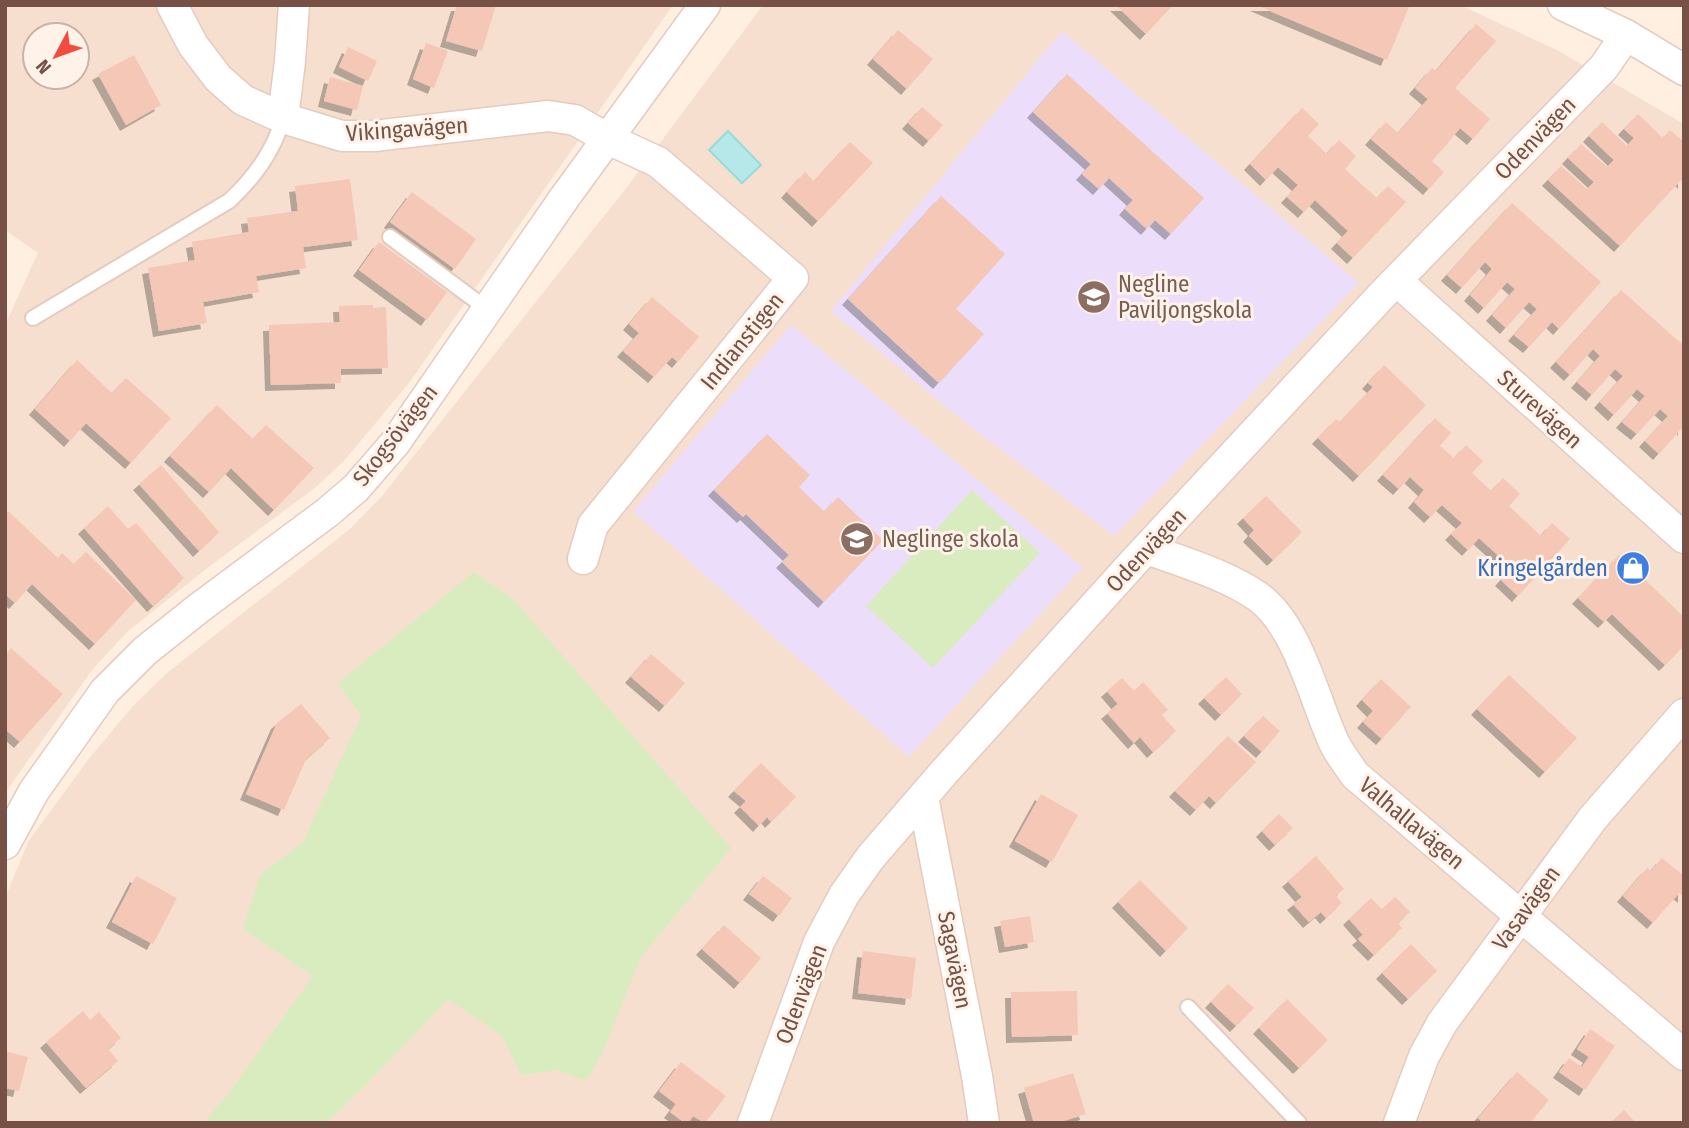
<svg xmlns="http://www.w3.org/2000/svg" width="1689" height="1128" font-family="'Fira Sans Condensed',sans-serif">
<defs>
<filter id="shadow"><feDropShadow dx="-6" dy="6" stdDeviation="0" flood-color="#0004"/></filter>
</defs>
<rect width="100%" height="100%" fill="#feefe1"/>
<path fill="#f6dfcf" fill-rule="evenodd" d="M5,5h668l-264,378 -66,79 -27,25 -106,79 -82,65 -35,38 -88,124v-468l33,-72 -33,-23zM35,35h42v42h-42z
M763,5h697l97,45 127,74v999h-1679v-225l23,-56 59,-81 46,-55 35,-34 182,-143 32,-33 245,-309z"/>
<path fill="#ecdefa" d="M1062,31l297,252 -245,253 -157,-120 -126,-105z
M791,325l292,242 -174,190 -276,-246z"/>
<path fill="#d8ecbf" d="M972,490l68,63 -107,115 -67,-62z
M474,572l39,27 218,249 -90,109 -39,97 -16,27 -29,-11 -36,5 -19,-39 -54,-37 -78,82 -43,42h-124l23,-26 87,-121 -70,-47 17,-54 43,-33 58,-126 -23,-33z"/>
<path fill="#b4e8e9" stroke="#9adadb" stroke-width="2" d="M728,131l33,34 -19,18 -33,-33z"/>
<path fill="#f5c7b7" filter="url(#shadow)" d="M457,5h39l-14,46 -36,-10z
M1116,5h57l-27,29z
M1256,5h149l4,2 -22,53z
M1476,24l20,17 -41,47 35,31 -17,20 -13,-11 -13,16 -15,17 12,11 -15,17 -58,-50 15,-17 12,11 30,-34 -13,-11 17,-20 4,3z
M898,30l35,29 -26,30 -34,-30z
M426,43l22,8 -14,37 -21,-9z
M348,47l29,14 -9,20 -29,-14z
M134,55l27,50 -35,20 -28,-51z
M1067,74l137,124 -33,36 -16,-14 -8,9 -22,-20 8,-9 -24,-22 -10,11 -17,-15 9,-10 -58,-52z
M330,77l33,9 -6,24 -33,-9z
M922,107l21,18 -14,16 -21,-18z
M1302,108l17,16 -11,12 19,18 12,-14 17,16 -11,13 15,14 17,15 11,-12 18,16 -53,56 -16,-15 11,-12 -33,-31 -11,12 -17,-15 11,-12 -20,-18 -12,13 -16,-16z
M1638,114l25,24 7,-8 14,12v41l-3,-3 -61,66 -72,-66 13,-14 26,23 7,-7 -26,-24 13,-14 26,23 7,-7 -25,-24 13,-14 25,24 7,-8 -10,-9z
M850,142l23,21 -55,58 -31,-29 18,-20 9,9z
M350,179l8,61 -55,7 3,21 -50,8 3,16 -56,10 4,21 -48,8 -11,-63 47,-8 -3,-18 57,-10 -2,-14 51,-7 -3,-25z
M412,192l64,47 -21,30 -65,-47z
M941,196l64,58 -49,55 28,25 -45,49 -91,-84z
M1512,203l89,79 -42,47 -7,-7 -23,25 -15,-12 23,-26 -8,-7 -23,26 -14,-13 23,-26 -8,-7 -23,26 -14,-13 22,-26 -7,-7 -23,26 -15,-13z
M379,242l68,50 -20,28 -68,-50z
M1621,290l63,56v84l-2,-2 -23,26 -14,-13 23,-25 -8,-7 -23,25 -15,-12 23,-26 -8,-7 -23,26 -14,-13 23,-26 -8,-7 -23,26 -15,-13 23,-26 -7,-7 -23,26 -14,-13z
M652,297l47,40 -21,25 -6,-5 -18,20 -31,-26 16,-18 -10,-9z
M373,305v3l13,-1 2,61 -47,1v14l-70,2 -2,-60 71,-3 -1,-16z
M77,360l35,33 14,-15 45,40 -40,45 -45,-40 -16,18 -35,-32z
M1384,365l42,40 -67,71 -41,-38 18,-19 4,3 33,-35 -5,-4z
M217,405l36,34 13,-14 48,43 -40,42 -43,-42 -22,24 -39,-36z
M1435,418l16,15 -11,13 14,12 12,-13 17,16 -11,12 19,18 12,-13 17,16 -11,12 32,30 11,-13 18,16 -52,57 -17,-16 11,-12 -33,-30 -11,12 -17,-16 11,-11 -20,-18 -12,12 -16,-15 10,-12 -14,-13 -11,12 -16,-14z
M767,434l43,41 -11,12 25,24 14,-14 45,43 -59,62 -42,-40 7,-7 -43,-41 -3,3 -29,-27z
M161,465l58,67 -20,19 -60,-67z
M1266,496l36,36 -29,28 -24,-24 5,-6 -11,-12z
M108,506l20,23 8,-6 48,55 -31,28 -69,-78z
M8,511l50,47 4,-5 12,11 12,-12 50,48 -41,44 -63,-60 -17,19 -10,-9v-81z
M1619,555l65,62v29l-19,19 -53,-51 -8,8 -26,-24z
M11,648l52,46 -43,48 -15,-13v-74z
M651,654l34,29 -20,23 -34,-29z
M1509,675l68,63 -32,34 -68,-63z
M1226,677l16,17 -21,21 -17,-17z
M1122,678l12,13 9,-9 25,28 -6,5 14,16 -23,21 -13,-15 -6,6 -27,-30 11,-9 -11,-13z
M1381,679l30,28 -29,32 -19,-17 10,-11 -11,-11z
M301,704l29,34 -24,21 -22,51 -38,-16 31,-71z
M1263,716l17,15 -18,21 -18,-16z
M1228,736l28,26 -40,41 -7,-7 -13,14 -21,-19z
M761,763l35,34 -25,25 -4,-5 -8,9 -19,-19 6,-6 -12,-10z
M1041,794l37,21 -26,47 -37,-21z
M1279,814l14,14 -18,17 -13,-14z
M1316,856l28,33 -8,7 6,7 -16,15 -5,-6 -12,10 -16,-18 9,-7 -14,-16z
M1662,858l22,18v21l-5,-4 -26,30 -30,-27 24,-28 4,3z
M136,876l41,22 -24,46 -41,-22z
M763,876l29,22 -13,18 -30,-22z
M1140,880l48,48 -22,23 -48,-49z
M1395,897l15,15 -12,11 4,5 -28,27 -16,-16 5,-4 -14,-16 22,-21 11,11z
M1030,916l4,26 -29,5 -5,-26z
M724,925l37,33 -21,25 -38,-34z
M1411,944l26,27 -29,28 -26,-26z
M863,951l53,7 -5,41 -53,-6z
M1228,984l26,24 -18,18 -25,-24z
M1077,991l1,44 -66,2 -1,-45z
M1287,999l41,41 -29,28 -40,-40z
M83,1011l7,9 9,-8 22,26 -13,11 10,12 -32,27 -40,-46z
M1590,1029l25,17 -30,44 -26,-18 10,-14 13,9 7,-10 -12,-8z
M5,1051l23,6 -9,34 -14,-3z
M681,1062l45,34 -21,27 -12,-7 -5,7h-3l-15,-11 6,-8 -17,-13z
M1517,1072l32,28 -19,23h-47l-5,-5z
M1073,1073l13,41 -29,9h-23l-10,-35z
M1624,1110l12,13h-26z"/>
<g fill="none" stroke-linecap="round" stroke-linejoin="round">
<g stroke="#e5cbbf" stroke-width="18">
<path id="service" d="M390,237l97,72
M33,318l196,-117c25,-23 45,-50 54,-83
M1188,1007l111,116"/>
</g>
<g stroke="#e5cbbf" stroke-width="33">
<path id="minor" d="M172,5l21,40 25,33 25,22 40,18 59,18h32l174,-20 27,4 33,19 50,23 135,116 -200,247 -10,34
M1563,5l63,30 58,35
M283,118l7,-57 4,-56
M1397,281l287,257
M1148,549c36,14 77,25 109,47 40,28 56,99 75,142 5,13 15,25 23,37l329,280
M923,797l54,279 7,47
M5,844l29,-53 71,-100 40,-40 54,-43 129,-96 28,-24 39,-45 170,-246 140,-192
M753,1123l66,-181 25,-47 26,-37 76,-88 187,-207 250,-269 221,-227 22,-32
M1399,1123l25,-67 18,-33 151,-205 91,-104"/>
</g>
<use href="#service" stroke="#fff" stroke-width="14"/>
<use href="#minor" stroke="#fff" stroke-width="30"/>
</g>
<defs>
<g id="school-disc" transform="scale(1.75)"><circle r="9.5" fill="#8d6e63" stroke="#fff3e9"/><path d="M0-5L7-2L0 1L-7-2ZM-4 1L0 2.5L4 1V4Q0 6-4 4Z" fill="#fff"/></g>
<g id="shop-disc" transform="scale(1.75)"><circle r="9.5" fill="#3f7fe0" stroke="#fff3e9"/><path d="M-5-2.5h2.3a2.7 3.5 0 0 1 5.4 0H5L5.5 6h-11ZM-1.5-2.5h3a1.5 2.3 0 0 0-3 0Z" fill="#fff"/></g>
</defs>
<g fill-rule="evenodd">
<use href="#school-disc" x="1094" y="297"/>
<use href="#school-disc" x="857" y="539"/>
<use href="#shop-disc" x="1633" y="568"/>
</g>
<g text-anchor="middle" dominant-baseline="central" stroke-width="6" stroke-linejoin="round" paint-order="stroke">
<g font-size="23" fill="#775146" stroke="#fff3e9">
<text transform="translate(407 129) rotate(-4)">Vikingavägen</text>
<text transform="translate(1535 138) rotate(-46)">Odenvägen</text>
<text transform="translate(742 341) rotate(-51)">Indianstigen</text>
<text transform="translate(1540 409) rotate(42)">Sturevägen</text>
<text transform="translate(395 435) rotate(-52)">Skogsövägen</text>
<text transform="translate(1146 550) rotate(-47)">Odenvägen</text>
<text transform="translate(1412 823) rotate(40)">Valhallavägen</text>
<text transform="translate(1526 908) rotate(-54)">Vasavägen</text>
<text transform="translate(955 960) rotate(79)">Sagavägen</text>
<text transform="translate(801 994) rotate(-69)">Odenvägen</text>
</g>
<g font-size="23" fill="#785e54" stroke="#fff3e9" text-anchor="start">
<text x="1118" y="284">Negline<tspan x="1118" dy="26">Paviljongskola</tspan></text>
<text x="882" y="539">Neglinge skola</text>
</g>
<g font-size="23" fill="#366cbe" stroke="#fff3e9" text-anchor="end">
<text x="1608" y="568">Kringelgården</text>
</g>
</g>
<rect width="1689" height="1128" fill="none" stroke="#775146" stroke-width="14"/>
<g transform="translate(56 56) rotate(229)"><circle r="33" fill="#fff3e9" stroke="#c9b2a8" stroke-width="2"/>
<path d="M0-5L12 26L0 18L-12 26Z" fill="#f14c3d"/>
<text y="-10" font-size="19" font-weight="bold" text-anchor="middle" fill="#775146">N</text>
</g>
</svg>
